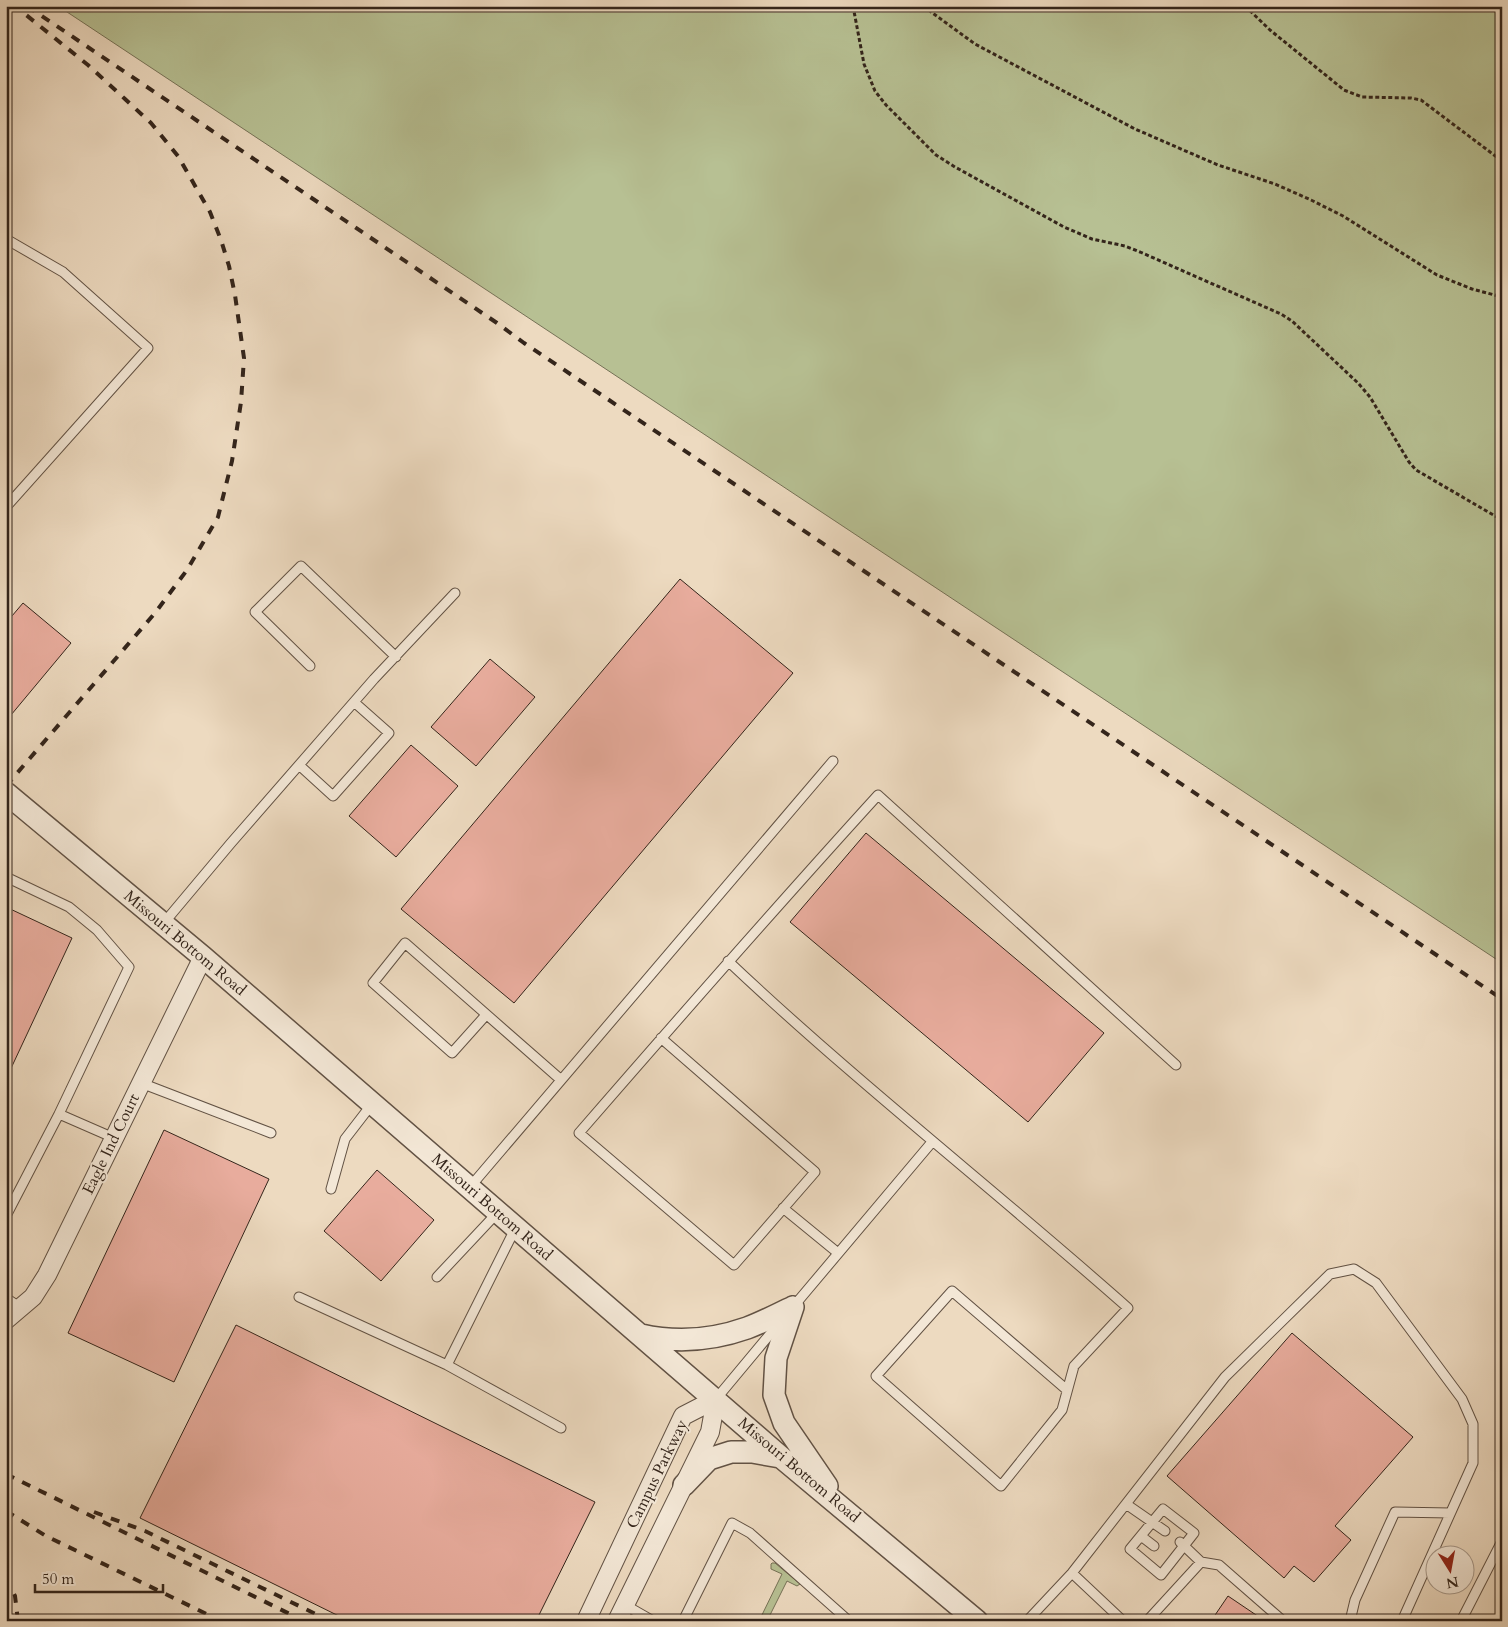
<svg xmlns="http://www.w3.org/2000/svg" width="1508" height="1627" font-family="Cardo,serif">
<rect width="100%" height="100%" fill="#eddac0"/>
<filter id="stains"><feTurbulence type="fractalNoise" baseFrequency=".004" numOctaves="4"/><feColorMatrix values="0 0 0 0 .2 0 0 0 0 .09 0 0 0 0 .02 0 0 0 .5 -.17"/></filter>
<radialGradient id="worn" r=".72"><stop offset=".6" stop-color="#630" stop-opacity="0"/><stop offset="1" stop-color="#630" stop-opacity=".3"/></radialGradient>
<path fill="#b7c093" stroke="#767257" d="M58,6h1444v957z
M772,1563h3l25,21 -3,2 -10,-5 -20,40h-8l23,-47 -11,-5v-5z"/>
<path fill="#e8ac9d" stroke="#34251b" d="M680,579l113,94 -279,330 -113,-94z
M23,603l48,40 -65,78v-98z
M490,659l45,38 -59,69 -45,-39z
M411,745l47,41 -62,71 -47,-41z
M866,833l238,200 -76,89 -238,-200z
M6,907l66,31 -66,141z
M164,1130l105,49 -95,203 -106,-49z
M377,1170l57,50 -53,61 -57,-50z
M236,1325l359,177 -59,119h-187l-209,-103z
M1292,1333l121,104 -78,89 16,14 -37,42 -20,-16 -10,12 -117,-102z
M1228,1596l37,25h-54z"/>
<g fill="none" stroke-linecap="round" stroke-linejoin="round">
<g stroke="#625244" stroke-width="11">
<path id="service" d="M6,239l57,33 85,76 -142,159
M310,666l-55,-54 46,-46 95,91
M299,765l34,31 56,-63 -35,-31
M6,877l63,30 28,23 32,37 -70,147 55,24
M163,924l68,-81 143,-164 81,-86
M728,961c128,121 268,230 400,347l-54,58 -12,44 -61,76 -125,-110 76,-85 115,99
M486,1015l-34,38 -79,-70 32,-40 155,136
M661,1038l154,134 -81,93 -155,-132c99,-114 198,-227 299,-338l298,270
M141,1083l130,50
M470,1187l363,-426
M331,1189l14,-50 27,-35
M783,1208l55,45
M6,1216l53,-102
M437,1277l61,-65
M299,1297l148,68 69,-138
M6,1298l15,10
M793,1307l139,-165
M447,1365l114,63
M716,1399l65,-78
M1126,1504l39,27
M1163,1509l31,24 -33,42 -31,-26z
M1141,1536l13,10
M1180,1542l21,20
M1072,1573l51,48
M625,1605l28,16
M683,1621l49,-98 18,10 99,88
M1027,1621l45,-48 153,-196 105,-103 24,-5 22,14 86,116 11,25v39l-71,158
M1147,1621l54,-59 18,3 64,56
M1350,1621l5,-21 40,-88 55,1
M1461,1621l41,-80"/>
</g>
<g stroke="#625244" stroke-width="20">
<path id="minor" d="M6,1320l27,-23 14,-22 156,-318
M586,1621l97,-205 33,-17
M617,1621l93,-189 6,-33"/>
</g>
<g stroke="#625244" stroke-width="24">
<path id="tertiary" d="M6,793l197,164 579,501 195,163
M793,1307l-17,51 -2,37 10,28 43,63
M641,1335c35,8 72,5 106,-7 16,-6 31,-14 46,-21
M684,1485l25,-26 22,-7h21l28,5"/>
</g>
<path stroke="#34251b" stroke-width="3" stroke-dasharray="4 2.5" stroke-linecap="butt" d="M853,6l11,58 11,27 11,14 50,50 19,12 109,60 28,12 33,7 15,6 141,62 11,7 66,62 12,14 39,65 7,8 86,50
M923,6l52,38 160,85 83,36 57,19 36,16 32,16 94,59 35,14 30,8
M1245,6l25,24 74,60 18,7 49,1 10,2 81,61"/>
<use href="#service" stroke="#f3e7d6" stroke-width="9"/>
<use href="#minor" stroke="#f3e7d6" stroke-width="18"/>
<use href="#tertiary" stroke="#f3e7d6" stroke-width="21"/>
<path stroke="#34251b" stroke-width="4" stroke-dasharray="9 9" stroke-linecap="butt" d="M27,6l470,317 27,20 978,656
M6,786l149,-173 32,-43 31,-53 14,-56 9,-59 3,-44 -9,-63 -6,-29 -8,-26 -11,-28 -32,-56 -27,-33 -26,-24 -37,-34 -73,-59
M6,1474l298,147
M6,1511l40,25 175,85
M94,1512l51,19 185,90
M6,1578l9,18 3,25"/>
</g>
<g text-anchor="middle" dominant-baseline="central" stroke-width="4" stroke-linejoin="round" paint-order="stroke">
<g font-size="16" fill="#34251b" stroke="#f3e7d6">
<text transform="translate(185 943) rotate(40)">Missouri Bottom Road</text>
<text transform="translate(111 1144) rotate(-64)">Eagle Ind Court</text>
<text transform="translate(492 1207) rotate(41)">Missouri Bottom Road</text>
<text transform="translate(799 1470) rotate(40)">Missouri Bottom Road</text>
<text transform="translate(657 1474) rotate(-64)">Campus Parkway</text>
</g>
</g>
<rect width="1508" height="1627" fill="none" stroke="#eddac0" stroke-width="25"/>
<rect x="8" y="8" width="1493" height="1612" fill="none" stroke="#34251b" stroke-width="2.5"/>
<rect x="12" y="12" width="1483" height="1602" fill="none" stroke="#34251b"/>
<g transform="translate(1450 1570) rotate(169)"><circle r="24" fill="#f3e7d6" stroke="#a7998b"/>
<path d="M0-4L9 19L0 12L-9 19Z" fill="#8f2418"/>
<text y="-8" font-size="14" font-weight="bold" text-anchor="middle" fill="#34251b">N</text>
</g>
<path d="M35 1584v8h128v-8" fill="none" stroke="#34251b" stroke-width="2.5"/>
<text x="42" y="1584" font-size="15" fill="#34251b" stroke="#f3e7d6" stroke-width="4" paint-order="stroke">50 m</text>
<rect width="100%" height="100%" filter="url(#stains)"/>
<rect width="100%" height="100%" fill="url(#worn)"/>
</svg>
